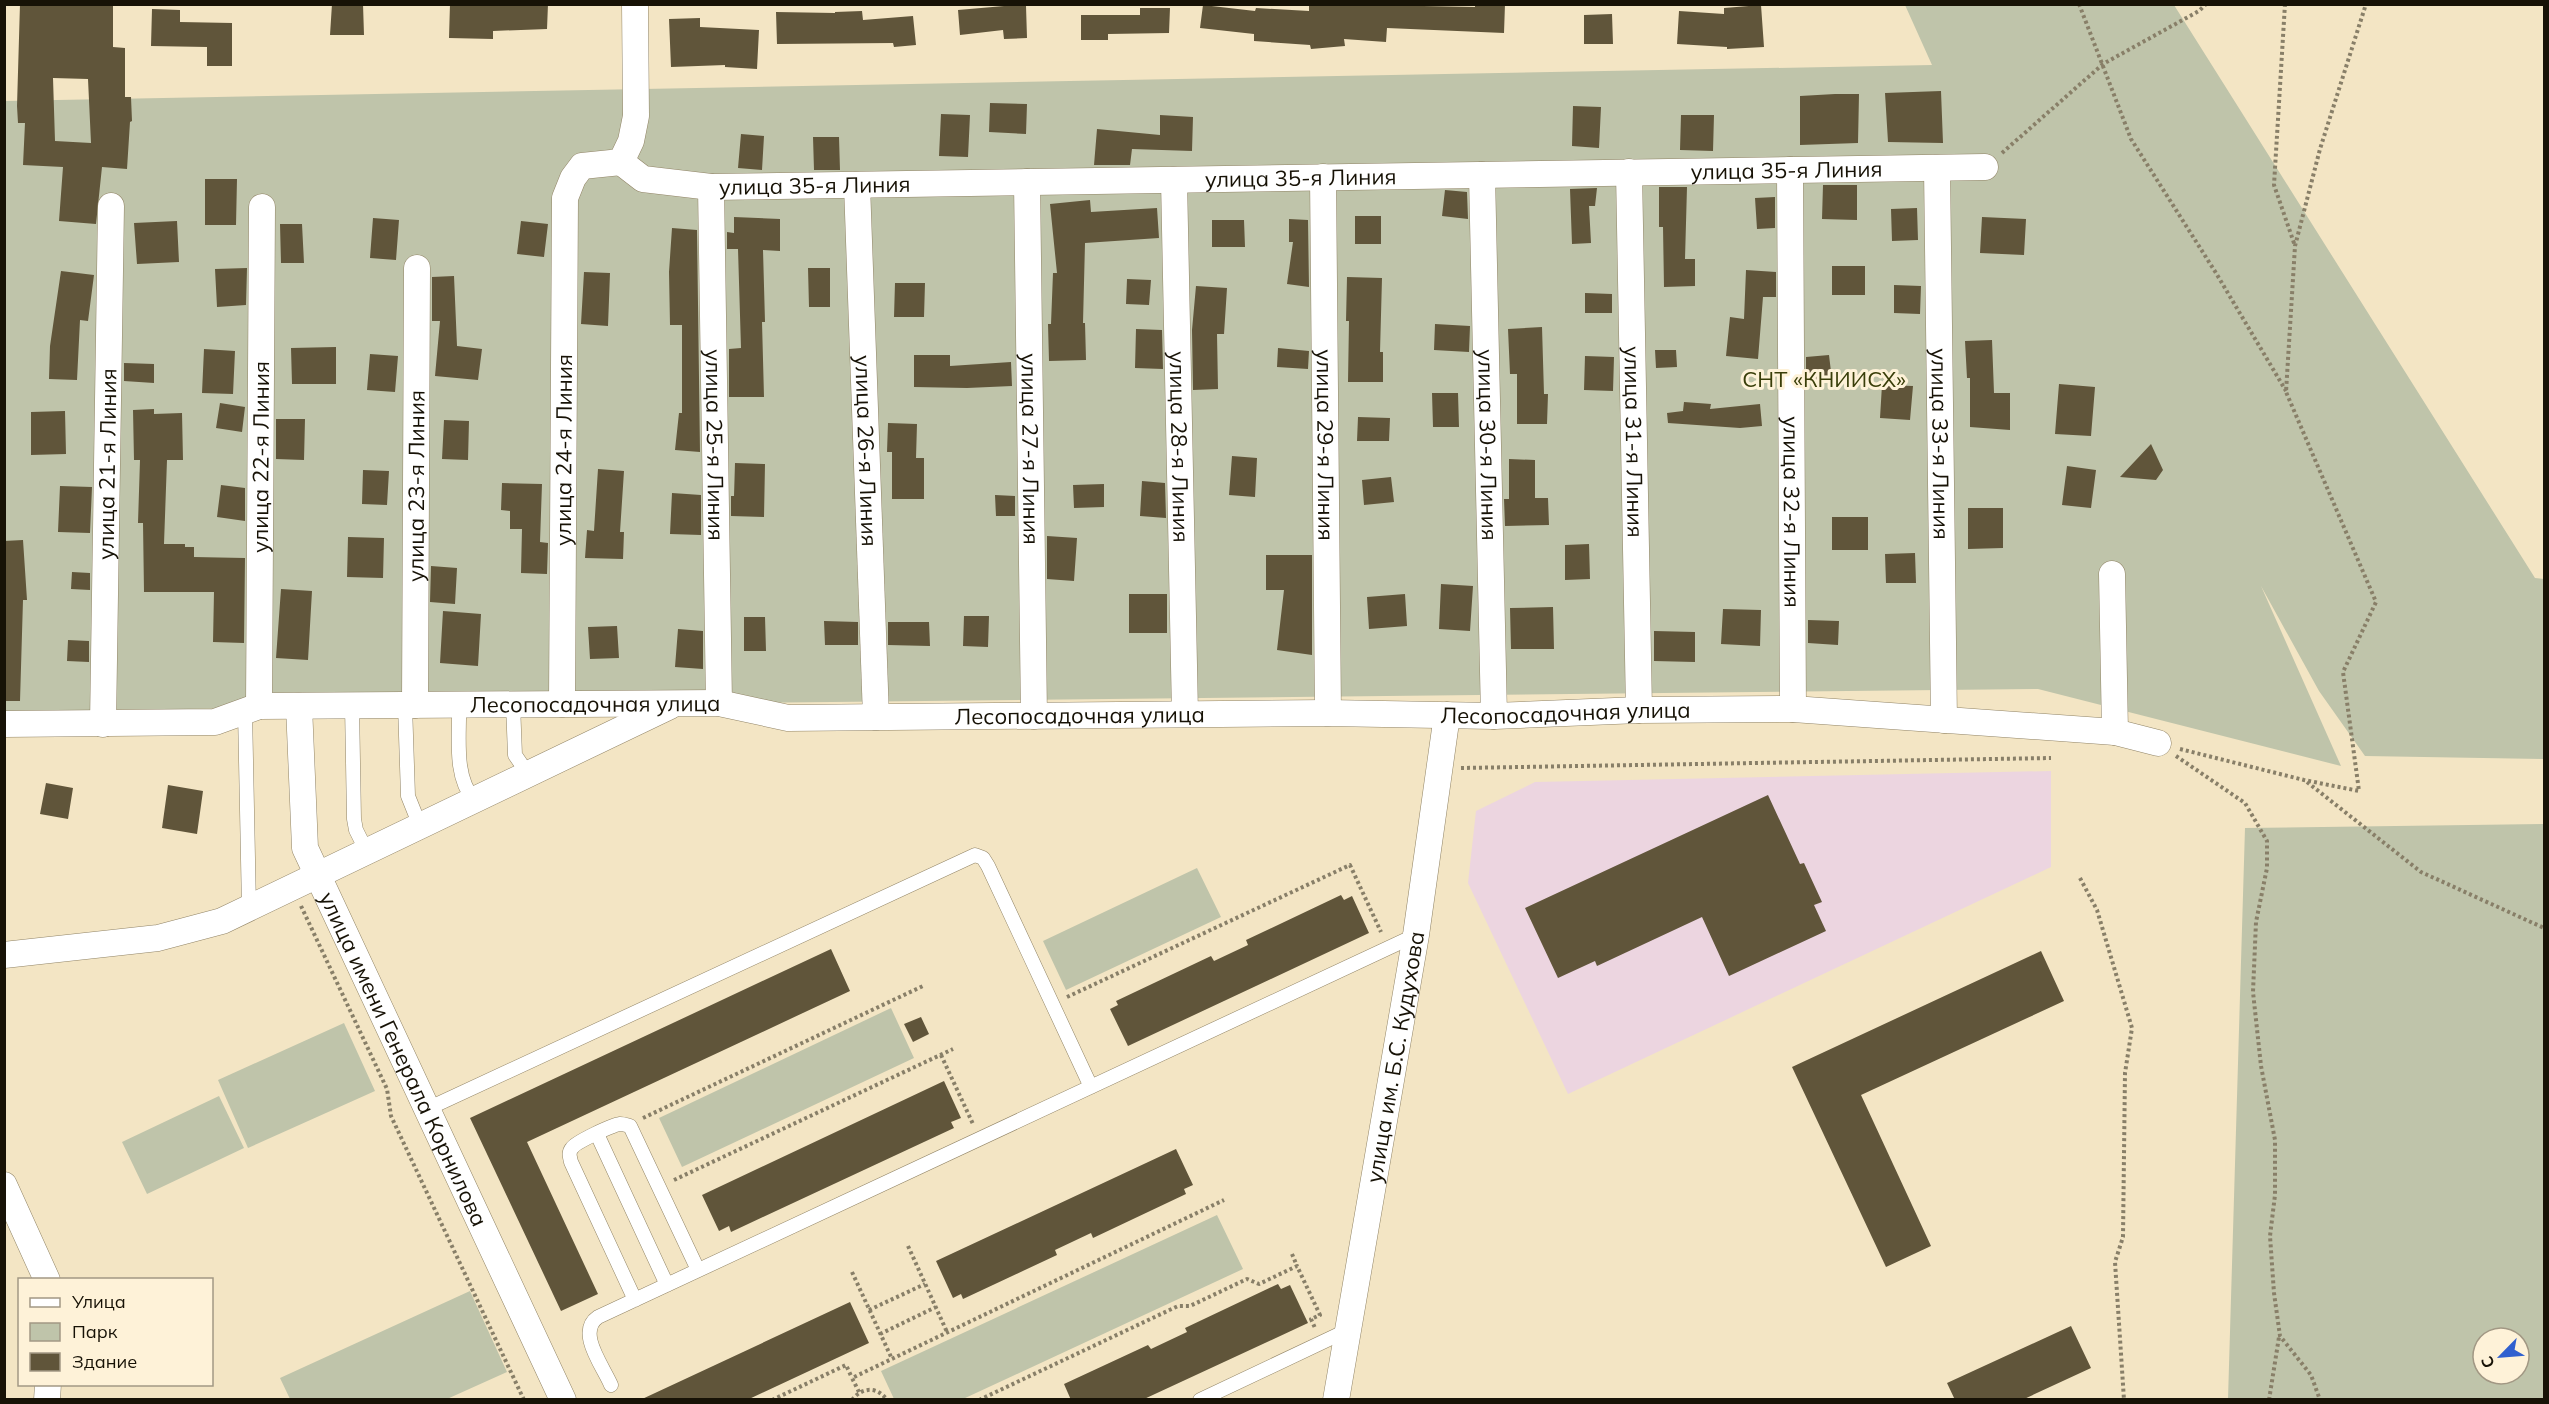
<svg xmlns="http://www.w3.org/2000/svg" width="2549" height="1404" font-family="Mulish,sans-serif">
<rect width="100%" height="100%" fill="#f3e5c4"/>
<path fill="#ecd5e0" d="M2051,771v96l-483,227 -100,-211 8,-72 59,-29z"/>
<path fill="#bfc4aa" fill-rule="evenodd" d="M1905,5h269l361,573 9,1v180l-179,-3 -46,-65 -58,-105 80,180 -303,-77 -2033,22 -1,-610 1928,-36z
M2544,824v575h-316l17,-571zM2483,1338h36v36h-36z
M1197,868l24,49 -155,73 -23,-49z
M891,1008l23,50 -232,109 -23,-49z
M344,1023l31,68 -127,57 -30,-68z
M219,1096l25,52 -97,46 -25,-52z
M1217,1215l26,54 -280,130h-69l-13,-28z
M470,1291l37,81 -60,27h-157l-10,-21z"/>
<path fill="#60553a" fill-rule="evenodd" d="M20,4h93v43l12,1v49h6l1,24 -2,1 -3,47 -25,-2 -6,57 -37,-3 4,-54 -40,-2 2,-42h-7l-1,-17zM53,78l35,1 3,64 -36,-2z
M332,4h31l1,31h-34z
M450,4h98l-1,25 -54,2v8l-44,-1z
M1320,4l155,3v-3h30l-1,29 -117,-5 -1,14 -42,-3 1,7 -34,3 -1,-4 -56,-4v-7l-54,-6 3,-23 52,6 1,-3 53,3v-6z
M1761,5l3,42 -37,2v-2l-50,-3 2,-33 45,3v-6z
M1004,6h22l1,32 -23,1 -1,-9 -43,5 -2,-25z
M1140,8h30l-1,25 -61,1v6h-27v-25h59z
M152,9l28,1v12l52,1v43h-25v-19l-56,-1z
M862,11l1,9 50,-4 3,29 -22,2 -1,-4 -116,1 -1,-32 59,1v-1z
M1612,14l1,30h-29v-29z
M700,18v9l59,3 -2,39 -32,-2v-2l-54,2 -2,-48z
M1941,91l2,52 -55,-1 -3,-49z
M1835,94h24l-1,49 -58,2v-49z
M990,103l37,1 -1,30 -37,-2z
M1573,106l28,1 -2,41 -27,-2z
M941,114l29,1 -2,42 -29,-1z
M1160,115l33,2 -1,34 -60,-2 -2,16h-36l3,-36 63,6z
M1681,115h33l-1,36 -33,-1z
M741,134l23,2 -2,34 -24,-2z
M813,137h26l1,33h-26z
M205,179h32l-1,46h-31z
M1823,185h34v35l-35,-1z
M1659,187h28l-2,72h10v27l-31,1 -1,-60h-4z
M1597,188l-2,18h-6l2,37 -19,1 -2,-55z
M1445,190l22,2 1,27 -26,-3z
M1775,197v31l-18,1 -2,-31z
M1090,200l1,12 66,-4 2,30 -74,5 -2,80h2l1,37 -37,1 -1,-37h3l2,-51h4l-7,-69z
M1917,208l1,32 -26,1 -1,-32z
M1355,216h26v28h-26z
M734,217l46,2v32l-17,-1 2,72h-3l2,75h-35v-48l12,-1 -3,-99h-11v-17l7,1z
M1982,217l44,2 -2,36 -44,-2z
M373,218l26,2 -3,40 -26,-2z
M1289,219l19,1 1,67 -22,-3 6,-42h-4z
M1212,220h32l1,27h-33z
M177,221l2,41 -42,2 -3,-41z
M521,221l27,3 -4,33 -27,-3z
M280,224h22l2,39h-23z
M672,228l25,2 3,222 -25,-2 4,-37h3v-88h-12l-1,-53z
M1832,266h33v29h-33z
M247,268l-1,37 -29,2 -2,-38z
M808,268h22v39h-21z
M1746,270l30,2v25h-13l-5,62 -32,-3 4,-39 14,2z
M61,271l33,4 -6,46 -8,-1 -3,60 -28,-1 1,-33z
M584,272l26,1 -2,53 -27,-2z
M454,276l3,70 25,3 -4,31 -43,-4 5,-55h-8v-44z
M1347,277l35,1 -2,74h3v30h-35l1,-61h-3z
M1127,279l24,1 -2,25 -23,-1z
M895,283h30l-1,34h-30z
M1894,285l27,1 -1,28 -26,-1z
M1196,286l31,2 -3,46h-7l1,55 -25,1 -1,-60z
M1585,293l27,1v19h-27z
M1435,324l35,2 -1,26 -35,-2z
M1542,327l2,67h4l-1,30h-30v-50h-7l-2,-45z
M1136,329l26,1 1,39 -28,-1z
M1992,340l2,53h16v37l-40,-3v-49h-3l-2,-37z
M336,347v37h-44l-1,-36z
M1278,348l31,3 -1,18 -31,-2z
M204,349l31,2 -2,43 -31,-1z
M1655,350h21l1,17 -21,1z
M370,354l28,2 -3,36 -28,-2z
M914,355h36v11l61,-4 1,24 -45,2 -53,-1z
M1829,355l3,25 -26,3v-26z
M1585,356l29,1 -1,34 -29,-1z
M124,363l30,1v19l-30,-2z
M2059,384l36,3 -4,49 -36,-2z
M1882,385l31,1 -3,34 -30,-2z
M1432,393h26l1,34h-26z
M1684,402l27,2 -1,5 50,-5 2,22 -22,2 -72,-5 -1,-10 16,-2z
M220,403l25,4 -3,25 -26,-4z
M154,409v5l28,-1 1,47h-16l-3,84h21v3h9v10l51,1 -1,85 -31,-1 1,-50h-70l-1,-69h-5l2,-63h-6l-1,-50z
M65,411l1,43 -35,1v-43z
M1358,417l32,1 -1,23h-32z
M276,419h29l-1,41 -28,-1z
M444,420l25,1 -1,39 -26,-1z
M888,423l29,1 -1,34h8v41h-32v-47h-5z
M2151,444l12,26 -7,10 -36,-3z
M1232,456l25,2 -2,39 -26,-2z
M1509,459l26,1v38h13l1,27 -44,1 -1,-27h5z
M735,463l30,1 -1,53 -33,-1v-20h3z
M2067,466l29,4 -5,38 -29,-3z
M598,469l26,2 -4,61h4l-1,27 -38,-1 2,-28 7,1z
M363,470l26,1 -2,34 -25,-1z
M1391,477l3,25 -30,3 -2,-25z
M1142,481l23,2 1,35 -26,-2z
M502,483l40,1 -2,58 8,1 -1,31 -26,-1 1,-44h-12v-18l-9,-1z
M1104,484v23l-30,1 -1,-23z
M221,485l24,3v33l-28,-4z
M60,486l32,1 -2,46 -32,-1z
M672,493l29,2v40l-31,-1z
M995,495l20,1v20h-19z
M1968,508h35v40l-35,1z
M1832,517h36v33h-36z
M1047,536l30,2 -3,43 -27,-2z
M348,537l36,1 -1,40 -36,-1z
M23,540l4,60h-4l-3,101h-16v-160z
M1589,544l1,35 -25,1v-35z
M1915,553l1,30h-30l-1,-29z
M1266,555h46v100l-35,-5 7,-60h-18z
M431,566l26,2 -2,36 -25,-2z
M72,572l18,1v17l-19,-1z
M1441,584l32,2 -3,45 -31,-2z
M281,589l31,2 -4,69 -32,-2z
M1129,594h38v39h-38z
M1405,594l2,32 -38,3 -2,-32z
M1553,607l1,42h-43l-1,-41z
M1723,609l38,1 -1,36 -39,-2z
M443,611l38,3 -3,52 -38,-3z
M964,616h25l-1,31 -25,-1z
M744,617h21l1,34h-22z
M1808,620l31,1 -1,24 -30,-2z
M824,621l34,1v23h-33z
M888,622h41l1,24 -42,-1z
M617,626l2,32 -29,1 -2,-32z
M678,629l25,2v38l-28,-2z
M1654,631l41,1v30l-41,-1z
M68,640l21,1v21l-22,-1z
M46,783l27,5 -5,31 -28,-5z
M168,785l35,6 -6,43 -35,-6z
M1768,795l32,69 4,-1 18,39 -8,3 12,26 -97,45 -27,-59 -105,49 -2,-5 -37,17 -33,-70z
M1341,895l3,5 8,-4 17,37 -241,113 -18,-37 8,-4 -2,-4 95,-45 3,5 34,-16 -2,-5z
M831,949l19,42 -323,151 71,152 -37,17 -91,-193z
M2041,951l23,50 -203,94 70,151 -45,21 -94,-200z
M921,1017l8,17 -16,8 -9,-18z
M944,1081l17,37 -10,4 3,6 -223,104 -2,-6 -10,5 -17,-36z
M1176,1149l17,36 -9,4 2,5 -93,44 -2,-5 -36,17 2,5 -94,44 -2,-5 -8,4 -17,-37z
M1278,1284l3,5 9,-4 18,38 -166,77h-71l-7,-16 84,-39 3,4 36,-17 -2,-4z
M850,1302l19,41 -122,57h-107z
M2071,1326l20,42 -69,32h-67l-8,-17z"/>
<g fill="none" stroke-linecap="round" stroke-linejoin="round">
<g stroke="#918466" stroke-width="15">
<path id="service" d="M459,704c1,32 -6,71 15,96
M513,704l2,51 13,19
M352,705l2,114 2,11 11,22
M405,705l3,91 12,30
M245,711l4,197
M427,1109l548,-254 8,3 5,8 103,221
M597,1134l70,151
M635,1300l-64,-138c-1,-5 -3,-9 1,-14 4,-6 40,-23 48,-24 4,0 6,1 10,2l68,144
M611,1385c-8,-19 -35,-53 -13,-68l818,-382
M1200,1400l148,-70"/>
</g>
<g stroke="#918466" stroke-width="27">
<g id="minor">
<path id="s1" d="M621,162l22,17 68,8 1274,-20"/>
<path id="s2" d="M1937,168l7,552"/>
<path id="s3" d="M1790,170l3,539"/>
<path id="s4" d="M1629,172l10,538"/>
<path id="s5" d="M1482,175l12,541"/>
<path id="s6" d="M1323,177l5,536"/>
<path id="s7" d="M1174,180l11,534"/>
<path id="s8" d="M1027,182l7,534"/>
<path id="s9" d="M857,185l19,532"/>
<path id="s10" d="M711,187l8,516"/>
<path d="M2112,574l3,158"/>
<path id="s11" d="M562,704l3,-506 8,-20 9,-12 39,-4 10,-21 5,-25 -1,-112"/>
<path id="s12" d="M415,705l2,-437"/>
<path id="s13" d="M259,706l3,-499"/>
<path id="s14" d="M299,706l6,142 258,552"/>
<path id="s15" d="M4,724l211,-2 44,-16 460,-3 69,15 540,-5 166,3 145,-6 154,-1 322,23 43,11"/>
<path id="s16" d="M103,724l8,-518"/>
<path d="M4,955l154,-17 64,-17 448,-215"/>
<path d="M4,1185l43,95"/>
<path d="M47,1400l1,-16"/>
<path id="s17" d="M1336,1400l80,-465 31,-220"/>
</g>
</g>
<path stroke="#887f68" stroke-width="4" stroke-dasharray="3 3" stroke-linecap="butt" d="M2079,4l52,135 85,134 70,118
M2285,4l-11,181 21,61
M2002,153l101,-89 96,-53 7,-7
M2180,749l124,31 55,11 -16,-119 33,-70 -90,-210 9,-146 25,-97 46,-145
M2176,756l69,47 22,38v27l-11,54 -3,70 8,74 14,74v55l-5,41 4,57 6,43 31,39 9,25
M1461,768l590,-10
M2307,782l114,90 123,56
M2080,878l17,32 35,118 -7,45 -2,164 -8,25 9,138
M301,906l86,183 4,27 133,284
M1067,997l283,-132 31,67
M941,1055l32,69
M643,1118l280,-132
M674,1180l279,-131
M908,1246l39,86
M1292,1254l5,12
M852,1272l40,87
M869,1310l56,-26
M880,1334l56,-27
M859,1392l-7,-14 372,-178
M772,1400l74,-35 6,13
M852,1400c10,-13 25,-14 35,0
M979,1400l199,-94h12l57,-27 12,5 38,-18 23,49 -9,4 4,9
M2269,1400l10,-63"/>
<use href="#service" stroke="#fff" stroke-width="14"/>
<use href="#minor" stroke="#fff" stroke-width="26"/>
</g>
<g text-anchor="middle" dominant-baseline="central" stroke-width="6" stroke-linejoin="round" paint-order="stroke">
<g font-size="22" fill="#171206" stroke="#fef2d8">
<text stroke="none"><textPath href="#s1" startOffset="1172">улица 35-я Линия</textPath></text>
<text stroke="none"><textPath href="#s1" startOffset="686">улица 35-я Линия</textPath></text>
<text stroke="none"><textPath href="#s1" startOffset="200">улица 35-я Линия</textPath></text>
<text stroke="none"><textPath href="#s4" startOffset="270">улица 31-я Линия</textPath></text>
<text stroke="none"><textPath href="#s2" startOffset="276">улица 33-я Линия</textPath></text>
<text stroke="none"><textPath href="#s10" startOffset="258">улица 25-я Линия</textPath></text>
<text stroke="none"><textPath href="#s6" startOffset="268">улица 29-я Линия</textPath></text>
<text stroke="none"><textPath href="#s5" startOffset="270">улица 30-я Линия</textPath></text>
<text stroke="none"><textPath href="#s7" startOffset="267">улица 28-я Линия</textPath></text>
<text stroke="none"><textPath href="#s8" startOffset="267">улица 27-я Линия</textPath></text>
<text stroke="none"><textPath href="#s11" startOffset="254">улица 24-я Линия</textPath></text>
<text stroke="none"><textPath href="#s9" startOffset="266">улица 26-я Линия</textPath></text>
<text stroke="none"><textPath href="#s13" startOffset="249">улица 22-я Линия</textPath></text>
<text stroke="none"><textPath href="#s16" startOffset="260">улица 21-я Линия</textPath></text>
<text stroke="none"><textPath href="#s12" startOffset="219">улица 23-я Линия</textPath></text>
<text stroke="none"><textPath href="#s3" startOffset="342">улица 32-я Линия</textPath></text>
<text stroke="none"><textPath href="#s15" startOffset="594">Лесопосадочная улица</textPath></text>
<text stroke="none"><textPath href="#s15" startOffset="1566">Лесопосадочная улица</textPath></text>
<text stroke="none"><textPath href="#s15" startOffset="1080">Лесопосадочная улица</textPath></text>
<text stroke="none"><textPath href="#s17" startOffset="348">улица им. Б.С. Кудухова</textPath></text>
<text stroke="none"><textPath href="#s14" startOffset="375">улица имени Генерала Корнилова</textPath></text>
</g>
<g font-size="22" fill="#393e09" stroke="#fef2d8">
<text x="1824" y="379">СНТ «КНИИСХ»</text>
</g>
</g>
<rect width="2549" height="1404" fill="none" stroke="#171206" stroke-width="12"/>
<rect x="18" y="1278" width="195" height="108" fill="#fef2d8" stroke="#a29884" stroke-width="1.5"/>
<rect x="30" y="1298" width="30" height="9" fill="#ffffff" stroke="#a29884" stroke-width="1.5"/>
<text x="72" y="1308" font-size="18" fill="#171206">Улица</text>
<rect x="30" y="1323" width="30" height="18" fill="#bfc4aa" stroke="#a29884" stroke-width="1.5"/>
<text x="72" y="1338" font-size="18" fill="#171206">Парк</text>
<rect x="30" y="1353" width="30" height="18" fill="#60553a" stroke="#a29884" stroke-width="1.5"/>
<text x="72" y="1368" font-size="18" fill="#171206">Здание</text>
<g transform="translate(2501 1356) rotate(245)"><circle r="28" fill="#fef2d8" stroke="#a29884" stroke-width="1.5"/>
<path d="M0-4.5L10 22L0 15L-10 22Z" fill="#3060cf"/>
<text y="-9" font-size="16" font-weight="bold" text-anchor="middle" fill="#171206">С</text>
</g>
</svg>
